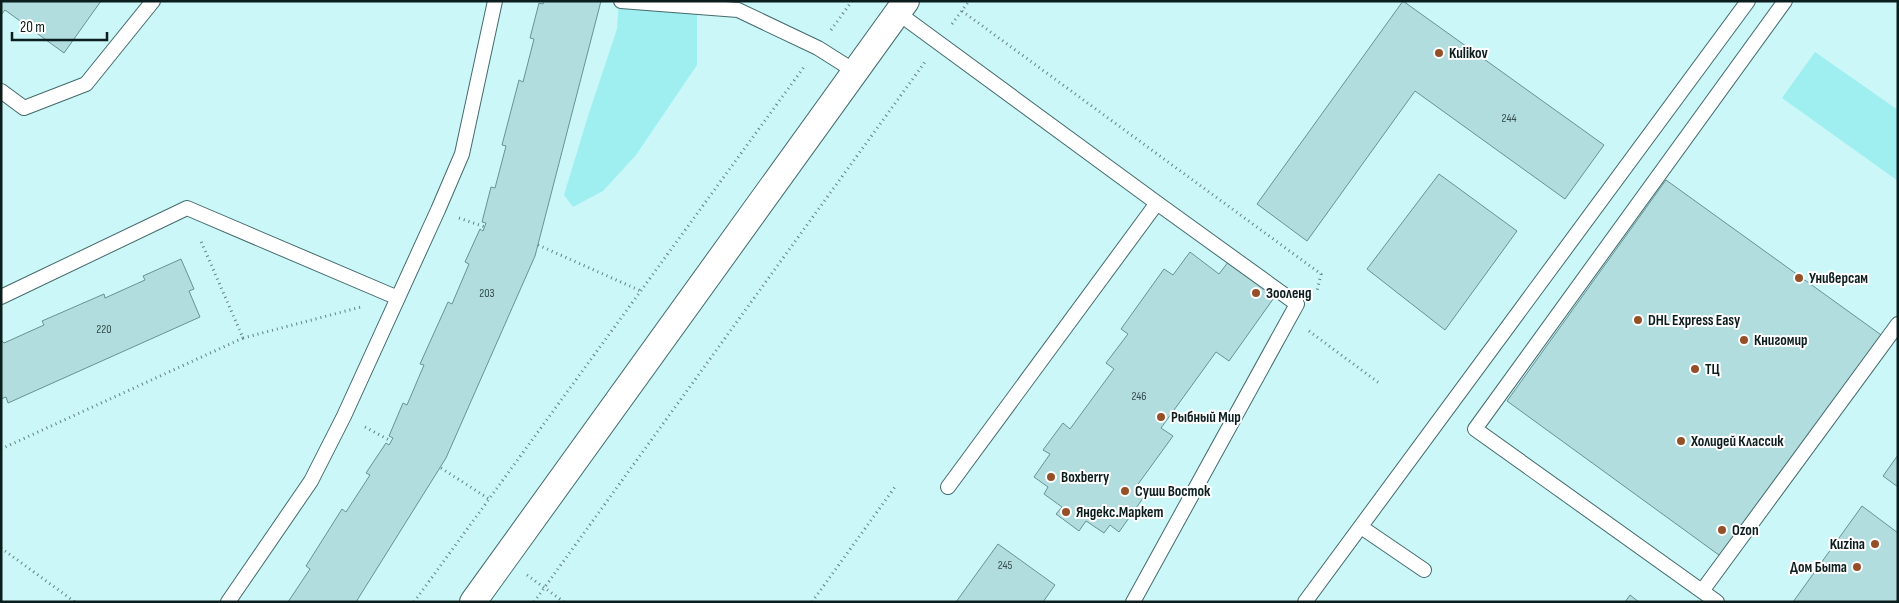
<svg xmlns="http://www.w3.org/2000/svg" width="1899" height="603" font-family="'Sofia Sans Condensed',sans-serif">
<rect width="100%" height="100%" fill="#cbf7f9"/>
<path fill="#9feff1" d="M619,1h78v64l-61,90 -33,36 -30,16 -9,-12 24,-79 29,-87z
M1815,52l83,58v71l-116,-83z"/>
<path fill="#b2dddf" stroke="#689293" d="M1,1h100l-37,52 -59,-43 -4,5z
M544,1h57l-66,255 -89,202 -90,144h-68l22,-33 -4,-3 36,-57 4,3 24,-37 -4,-2 20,-30 3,2 4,-7 -4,-2 14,-33 4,2 17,-40 -4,-1 28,-62 4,2 17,-40 -4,-2 15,-33 3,2 3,-8 -4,-1 9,-35 4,1 11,-42 -4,-1 17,-65 4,2 11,-43 -4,-1 9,-35 4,1z
M1403,1l201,144 -39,54 -150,-108 -108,150 -50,-37z
M1439,174l78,57 -72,99 -78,-61z
M1666,180l218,157 -161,221 -216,-157z
M1190,252l29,22 10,-13 47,34 -47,66 -13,-9 -55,76 12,8 -37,51 10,7 -27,38 -9,-7 -6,8 -18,-12 -7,10 -23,-17 6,-7 -18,-13 4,-7 -14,-10 16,-23 -7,-4 20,-27 7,6 44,-60 -8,-6 22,-29 -7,-5 43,-60 9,6z
M181,259l13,30 -5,2 11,26 -192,86 -2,-6 -5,2v-59l3,3 40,-18 -2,-4 62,-27 1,4 40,-18 -2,-4z
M1898,455v32l-15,-11z
M1862,506l36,27v69h-105z
M998,544l57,41 -12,17h-87z
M1630,595l9,7h-14z"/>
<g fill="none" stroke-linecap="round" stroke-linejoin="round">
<g stroke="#436b6c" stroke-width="16">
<path id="lane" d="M621,1l117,9 80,38 38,24
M898,13l259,190 -209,284
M1,91l23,17 62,-24 67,-83
M1,297l186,-89 211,90
M1361,527l63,43
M1702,591l196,-267
M228,602l83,-121 33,-65 94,-206 24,-56 33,-153
M1133,602l164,-298 -140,-101
M1305,602l443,-601
M1717,602l-242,-173 310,-428"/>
</g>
<g stroke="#436b6c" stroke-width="28">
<path id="street" d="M473,602l433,-601"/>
</g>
<path stroke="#658283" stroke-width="3" stroke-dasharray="1 4" stroke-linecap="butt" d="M962,11l359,263 -4,17
M952,24l17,-23
M831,30l21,-29
M459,218l26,9
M538,245l103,46
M1309,331l70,52
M243,338l118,-31
M365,427l26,14
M1,449l242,-111 -43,-99
M441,468l48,31
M1,548l74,54
M527,575l37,27
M414,602l390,-535
M534,602l391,-540
M812,602l83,-115"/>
<use href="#lane" stroke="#fff" stroke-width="14"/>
<use href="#street" stroke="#fff" stroke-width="26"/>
</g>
<g fill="#955027" stroke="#fff" stroke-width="2">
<circle cx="1439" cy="53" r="5"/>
<circle cx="1799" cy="278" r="5"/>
<circle cx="1256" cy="293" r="5"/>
<circle cx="1638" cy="320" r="5"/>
<circle cx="1744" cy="340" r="5"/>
<circle cx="1695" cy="369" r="5"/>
<circle cx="1161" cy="417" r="5"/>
<circle cx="1681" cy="441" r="5"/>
<circle cx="1051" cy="477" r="5"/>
<circle cx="1125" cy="491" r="5"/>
<circle cx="1066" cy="512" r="5"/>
<circle cx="1722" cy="530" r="5"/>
<circle cx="1875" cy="544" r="5"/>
<circle cx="1857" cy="567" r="5"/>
</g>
<g text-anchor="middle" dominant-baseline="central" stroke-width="4" stroke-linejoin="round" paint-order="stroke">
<g font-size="12" fill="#364d4e">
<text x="1509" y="118">244</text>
<text x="487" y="293">203</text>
<text x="104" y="329">220</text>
<text x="1139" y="396">246</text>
<text x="1005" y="565">245</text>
</g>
<g font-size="15" font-weight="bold" fill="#0c1d1d" stroke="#fff" text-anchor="start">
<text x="1449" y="53">Kulikov</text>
<text x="1809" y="278">Универсам</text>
<text x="1266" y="293">Зооленд</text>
<text x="1648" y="320">DHL Express Easy</text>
<text x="1754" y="340">Книгомир</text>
<text x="1705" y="369">ТЦ</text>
<text x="1171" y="417">Рыбный Мир</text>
<text x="1691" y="441">Холидей Классик</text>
<text x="1061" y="477">Boxberry</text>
<text x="1135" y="491">Суши Восток</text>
<text x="1076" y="512">Яндекс.Маркет</text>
<text x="1732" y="530">Ozon</text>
<text x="1865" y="544" text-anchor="end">Kuzina</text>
<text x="1847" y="567" text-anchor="end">Дом Быта</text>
</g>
</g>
<rect width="1899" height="603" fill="none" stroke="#0c1d1d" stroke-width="5"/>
<path d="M12 32v8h95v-8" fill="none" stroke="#0c1d1d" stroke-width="2.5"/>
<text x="20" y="32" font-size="15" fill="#0c1d1d" stroke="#ffffff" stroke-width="4" paint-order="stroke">20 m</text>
</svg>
